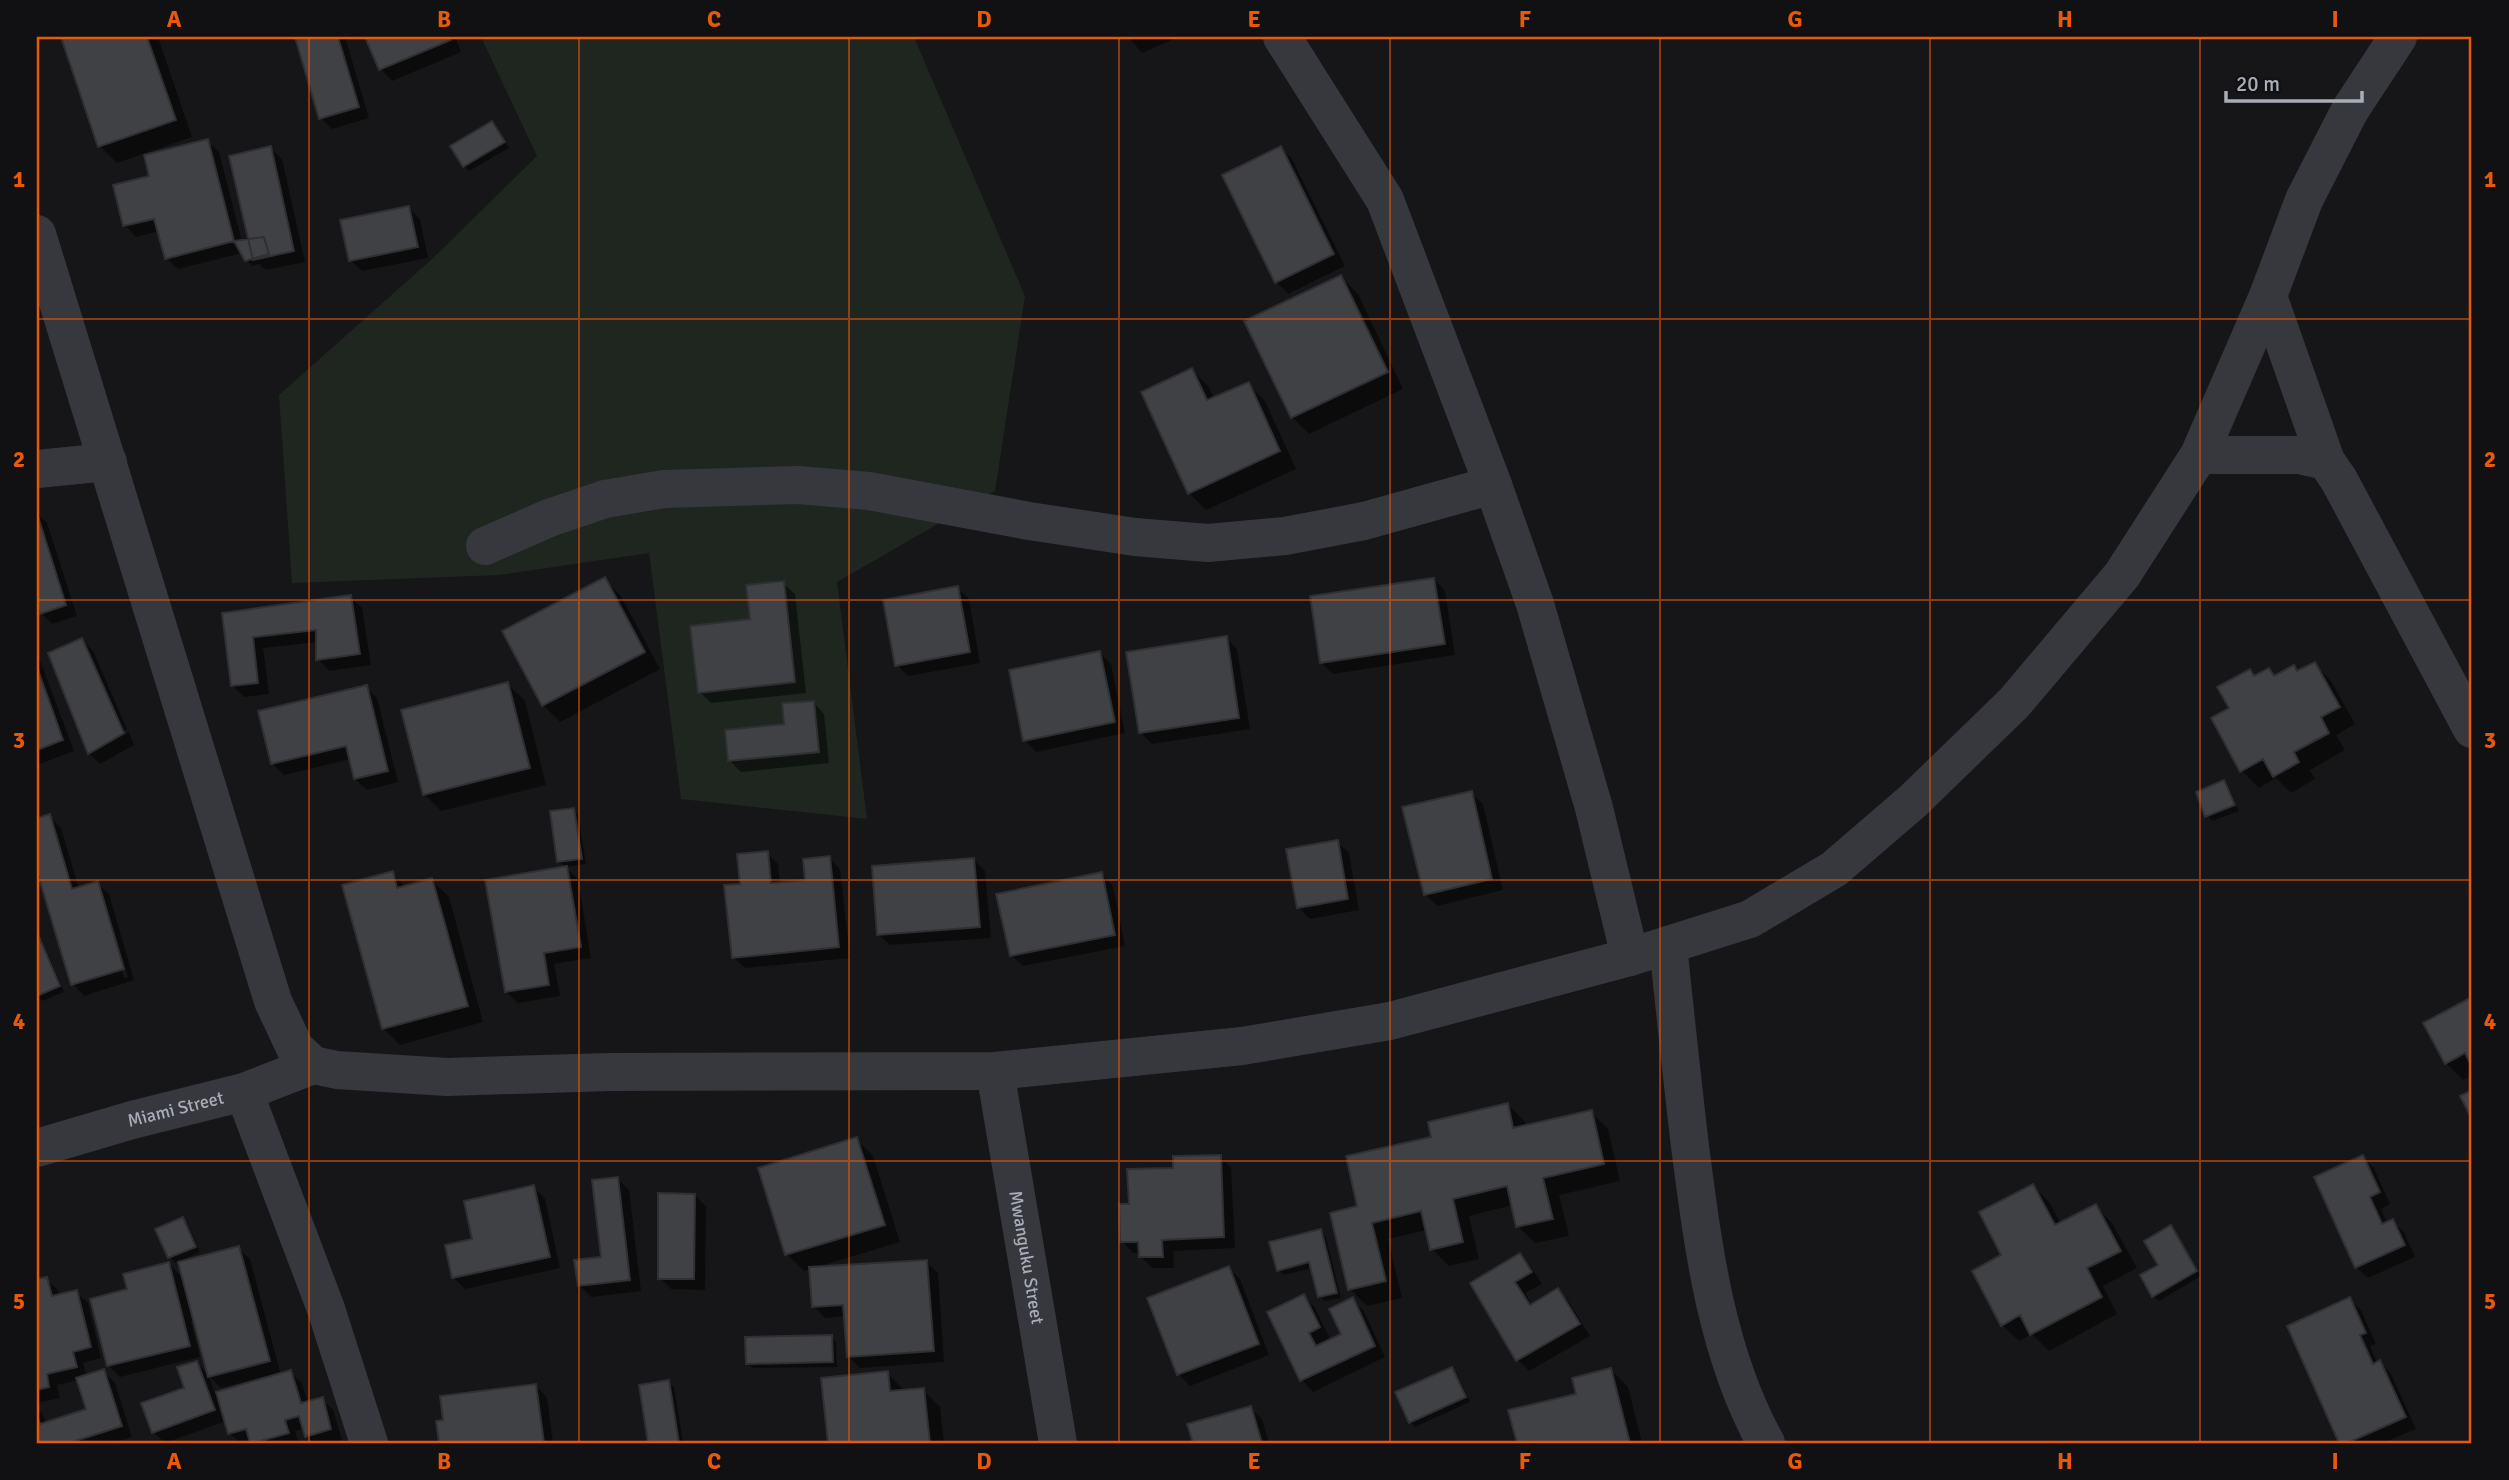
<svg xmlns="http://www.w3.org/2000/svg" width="2509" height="1480" font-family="Signika,sans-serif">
<rect width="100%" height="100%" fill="#161618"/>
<path fill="#1e261f" d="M481,37h433l111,259 -30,195 -158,91 30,237 -186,-20 -32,-246 -150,22 -207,8 -13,-188 153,-136 105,-103z"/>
<path fill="#0007" fill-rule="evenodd" d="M63,37h95l34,100 -75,26 -17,-17z
M297,37h48l24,81 -37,11 -11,-11z
M367,37h88l6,15 -69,29 -11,-12z
M1128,37h51l-37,16z
M492,123l17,25 -40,23 -5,-5z
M207,141l12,11 23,90 8,-1 20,-93 12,11 23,103 -39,8 -7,-6 -7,2 -10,-13 -64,16 -12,-11 -7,-27 -23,6 -11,-12 26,-48z
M1281,148l11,11 53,107 -57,28 -11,-12 -52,-107z
M409,208l11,11 8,39 -66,13 -12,-11z
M1341,277l17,17 45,95 -94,45 -17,-17z
M1192,370l17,17 5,12 34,-15 17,17 31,68 -90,41 -17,-17z
M37,513l10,10 30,93 -25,8 -11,-11 -4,-14z
M604,579l17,17 39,73 -100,53 -17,-17z
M1434,579l11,12 10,64 -122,19 -12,-11z
M783,583l12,11 11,99 -95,10 -11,-11 51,-71z
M957,588l12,11 11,64 -72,13 -11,-11z
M351,597l11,11 9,57 -42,6 -11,-12 -1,-17 -54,6 6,46 -25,3 -11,-11 -9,-71z
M1226,638l11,11 13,80 -98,15 -12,-12z
M82,640l11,11 34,78 -35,20v4l37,-21 5,13 -34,19 -11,-11z
M1100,653l11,11 14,69 -89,19 -11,-12z
M37,659l4,4 33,88 -37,14z
M2314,664l17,17 24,43 -19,11 9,15 -35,20 5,9 -24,14 -15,-15 -17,10 -17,-17 -11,-62 18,-38 7,6 12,-7 7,7 19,-10 5,5z
M508,684l17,17 21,84 -105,26 -17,-17z
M366,687l11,11 21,84 -31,8 -12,-11 -4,-20 -67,16 -12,-12z
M813,702l11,12 5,49 -88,9 -11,-11 56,-35z
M2224,782l5,6 10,23 -27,10 -5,-5z
M1471,793l12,11 20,86 -66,16 -12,-12z
M573,810l5,5 8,49 -21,3 13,12 13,79 -37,6 6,32 -42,7 -12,-11 60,-124 -7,-6z
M49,816l12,12 18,61 18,-6 12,11 25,86 -50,16 -11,-12 -36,-119v-45zM100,894h3l25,83 -4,1z
M1337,842l12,11 10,57 -49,9 -11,-11z
M767,853l11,11 2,20 27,-2 22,-24 11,11 10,89 -105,10 -12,-11 9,-71z
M974,860l11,11 6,67 -101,7 -12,-11z
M392,873l14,14 26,-7 17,17 34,125 -83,23 -17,-17z
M1102,874l11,12 12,60 -102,20 -12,-11z
M37,935l5,5 22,52 -22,9 -5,-5z
M2472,999v76l-9,5 -17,-17 -20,-40z
M1508,1105l17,17 1,5 65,-15 17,17 12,52 -61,14 10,41 -34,7 -17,-17 -5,-21 -44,11 10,43 -30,7 -17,-17 -5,-19 -39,9 14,59 -35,8 -17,-17 9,-82 74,-69z
M856,1139l17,17 27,86 -83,25 109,-5 12,11 6,89 -84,6 -12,-12 -3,-40 -20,2 -11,-12 -3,-37 -7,2 -17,-17z
M1220,1156l11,12 4,80 -62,3 1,17h-22l-11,-12 -1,-3h-7l-11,-12 53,-72z
M2362,1157l12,11 16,36 -9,5 6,14 5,-2 12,11 11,25 -47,21 -12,-11z
M618,1179l11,11 12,101 -50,6 -12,-12 24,-26z
M2033,1186l17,17 11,21 34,-18 17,17 25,45 -34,18 14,28 -68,37 -17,-17 -13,7 -17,-16 2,-69z
M534,1187l11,12 15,69 -95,21 -12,-12z
M695,1195l11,12 -1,83 -34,-1 -11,-11z
M183,1219l5,5 12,28 -25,11 -5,-6 -13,-27z
M2170,1227l31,49 -42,25 -6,-5z
M1320,1231l6,6 15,61 -16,3 -6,-5 -6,-28 -29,7 -6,-5z
M238,1248l12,11 31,116 9,-3 12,11 6,20 14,-4 11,11 9,30 -11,3h-17l-8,-7 -2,-7 -9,2 4,12h-47l-1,-2 -11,2 -11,-10 -3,-12 -61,22 -12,-11 34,-43 10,-26 12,12 -14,-55 -4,1 9,36 -80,20 -12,-12 21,-74 40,-27 15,15zM209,1376l12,12 45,-12 1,3 -52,15z
M1520,1255l11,12 11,17 -17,9 8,13 25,-16 11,12 21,34 -61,35 -11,-11 -45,-77z
M1229,1268l11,11 29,76 -79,31 -11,-12 -30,-75z
M46,1279l12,11 1,6 17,-4 12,11 13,55 -18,5 4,14 16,-6 12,12 17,54 -19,6h-76v-35l6,6 3,10 42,-14 -9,-30 -22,5 3,13 -23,5v-122z
M1304,1296l11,12 16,33 12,-6 9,-35 12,11 21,46 -72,35 -11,-12 -32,-67z
M2350,1299l11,11 15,34 -6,2 7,17 3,-1 11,12 25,55 -33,14h-42l-52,-116z
M831,1337l5,5 1,25 -84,1 -6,-5z
M1452,1369l5,5 13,28 -55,25 -5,-5z
M1611,1370l17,17 14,56h-124l-8,-32 68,-16z
M887,1373l17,17h19l17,17 4,36h-114l-7,-64z
M668,1382l6,5 9,56h-33l-9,-57z
M536,1386l11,11 6,46h-113l-2,-21z
M1250,1408l12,11 7,24h-74l-5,-18z"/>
<path fill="#404145" stroke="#303034" stroke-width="2" d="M61,37h86l29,83 -78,27z
M295,37h43l21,70 -40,12z
M365,37h85l1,3 -72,30z
M492,121l13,21 -42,25 -13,-21z
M208,139l26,102 -69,18 -11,-40 -31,7 -10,-41 36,-9 -5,-21z
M271,146l23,105 -41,9 -24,-104z
M1281,146l53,108 -59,29 -53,-108z
M409,206l9,41 -69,14 -9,-41z
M264,237l5,17 -24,7 -11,-20z
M1341,275l47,97 -97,46 -47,-97z
M1192,368l15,32 42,-18 31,69 -92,43 -47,-102z
M37,513l29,92 -26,9 -3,-9z
M605,577l40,75 -103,54 -40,-75z
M1434,578l11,66 -125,19 -10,-67z
M784,581l11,101 -97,11 -8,-67 60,-7 -4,-34z
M958,586l12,66 -75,14 -12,-66z
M351,595l9,59 -44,6v-30l-63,7 5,46 -27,3 -9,-73z
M1227,636l12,82 -100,15 -13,-81z
M82,638l42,95 -36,21 -40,-101z
M1100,651l15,71 -92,19 -14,-71z
M2315,662l25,45 -19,10 8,16 -35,19 5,10 -26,15 -10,-18 -23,13 -29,-54 18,-10 -12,-21 33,-18 4,7 15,-8 5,8 20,-11 3,6z
M37,667l26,73 -26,10z
M508,682l22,86 -107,27 -22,-85z
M367,685l21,86 -34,8 -8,-33 -75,18 -13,-53z
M814,701l5,51 -91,9 -3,-31 59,-6 -2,-21z
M2224,780l11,25 -30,12 -9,-25z
M1472,791l20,88 -68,16 -22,-88z
M574,808l8,51 -25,3 -7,-51z
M50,814l22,75 26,-8 26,88 -53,16 -34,-114v-53z
M1338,840l10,59 -51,9 -11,-59z
M768,851l3,32 34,-3 -2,-21 27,-3 9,91 -107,11 -8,-73 16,-1 -3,-30z
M974,858l6,69 -103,8 -5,-69z
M567,866l14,81 -37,6 5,32 -44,7 -20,-112z
M393,871l4,17 35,-10 36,128 -86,23 -40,-144z
M1102,872l13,63 -105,21 -14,-62z
M37,932l23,54 -23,10z
M2472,997v70l-7,-14 -20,11 -22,-41z
M2472,1090v29l-12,-23z
M1508,1103l5,25 79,-18 12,54 -61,14 10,41 -37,8 -9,-41 -54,13 10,43 -33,8 -9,-39 -49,12 14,58 -38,9 -18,-77 27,-7 -11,-50 85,-19 -3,-15z
M857,1137l28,88 -100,30 -27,-87z
M1221,1155l3,82 -62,3 1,17h-24l-1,-15h-18l-1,-38h10l-2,-35 46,-1v-12z
M2363,1155l17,37 -10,5 12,27 11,-5 12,26 -50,23 -41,-91z
M618,1177l12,103 -52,6 -4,-26 27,-3 -9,-77z
M2033,1184l22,41 41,-21 25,47 -34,17 15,29 -72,38 -10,-20 -19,11 -29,-55 29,-16 -22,-43z
M534,1185l16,72 -98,21 -7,-33 27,-6 -8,-38z
M658,1193l37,1 -1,85h-36z
M183,1217l13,30 -28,11 -13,-29z
M2171,1225l26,46 -45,26 -12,-22 18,-10 -14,-24z
M1321,1229l16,64 -19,4 -9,-35 -32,9 -8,-29z
M239,1246l31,115 -62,16 -30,-115z
M1520,1253l12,19 -17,10 15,23 28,-17 22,36 -64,37 -46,-78z
M927,1260l7,91 -87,6 -4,-52 -31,2 -3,-40z
M169,1262l21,84 -83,20 -17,-67 37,-10 -4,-15z
M1229,1266l30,78 -82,31 -30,-77z
M47,1277l5,19 25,-6 14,57 -18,5 4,15 -30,7 2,13 -12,3v-111z
M1304,1294l16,33 -11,6 7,13 25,-12 -12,-25 24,-12 22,49 -75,35 -33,-69z
M2350,1297l16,36 -6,2 13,29 7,-4 26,57 -59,26h-8l-52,-117z
M832,1335l1,27 -87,2 -1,-27z
M197,1361l18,49 -63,23 -11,-30 43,-15 -7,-21z
M1452,1367l14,30 -57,26 -14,-31z
M1611,1368l19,75h-113l-9,-33 68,-16 -4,-16z
M104,1369l18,57 -53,17h-32v-28l3,9 46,-15 -10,-31z
M291,1370l10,33 22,-6 8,32 -26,8 -6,-21 -14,4 4,13 -36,10h-3l-4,-14 -18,5 -12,-42z
M888,1371l2,20 34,-3 6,55h-102l-7,-65z
M669,1380l10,63h-31l-9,-58z
M536,1384l8,59h-105l-3,-22 7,-1 -3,-24z
M1251,1406l11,37h-69l-6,-19z"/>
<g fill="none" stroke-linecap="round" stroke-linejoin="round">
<g stroke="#37383d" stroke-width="38">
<path d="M1282,37l103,163 108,285 42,119 59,204 36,149"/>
<path d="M37,234l236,767 22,47 18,17 24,5 110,7 162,-5 386,-1 247,-25 148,-25 240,-64 120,-38 84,-50 79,-68 101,-98 108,-128 77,-120 69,-159 36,-96 46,-90 48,-73"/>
<path d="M2268,296l58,165"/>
<path d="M2199,455h100l27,6 13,19 133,249"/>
<path d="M37,469l71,-7"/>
<path d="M485,546l64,-28 56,-19 59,-10 134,-4 71,6 160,30 106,16 73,6 77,-7 79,-15 129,-36"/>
<path d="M1668,945c7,67 14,134 22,201 13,101 26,207 76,297"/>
<path id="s1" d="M995,1071l63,372"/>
<path d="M244,1092l82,217 43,134"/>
<path id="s2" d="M37,1148l95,-28 112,-28 69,-27"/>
</g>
</g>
<path fill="none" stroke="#e8590c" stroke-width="2" stroke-opacity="0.55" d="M309,37v1406M579,37v1406M849,37v1406M1119,37v1406M1390,37v1406M1660,37v1406M1930,37v1406M2200,37v1406M37,319h2435M37,600h2435M37,880h2435M37,1161h2435"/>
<g text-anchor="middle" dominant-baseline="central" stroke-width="5" stroke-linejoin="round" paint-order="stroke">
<g font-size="18" fill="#a8adb8" stroke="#111113">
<text stroke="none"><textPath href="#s2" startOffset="144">Miami Street</textPath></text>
<text stroke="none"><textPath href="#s1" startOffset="189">Mwanguku Street</textPath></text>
</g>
</g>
<rect width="2509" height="1480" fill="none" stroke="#111113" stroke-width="77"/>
<path d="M2226 91v10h136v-10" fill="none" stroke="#a8adb8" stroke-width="3.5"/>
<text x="2236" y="91" font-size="21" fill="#a8adb8" stroke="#111113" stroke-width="5" paint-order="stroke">20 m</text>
<rect x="38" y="38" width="2432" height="1404" fill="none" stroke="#e8590c" stroke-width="2.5"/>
<g font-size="23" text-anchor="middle" font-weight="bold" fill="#e8590c">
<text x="174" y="27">A</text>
<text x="444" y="27">B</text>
<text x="714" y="27">C</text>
<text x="984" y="27">D</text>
<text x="1254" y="27">E</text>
<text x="1525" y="27">F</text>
<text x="1795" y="27">G</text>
<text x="2065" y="27">H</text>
<text x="2335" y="27">I</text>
<text x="19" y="187">1</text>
<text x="2490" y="187">1</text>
<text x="19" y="467">2</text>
<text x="2490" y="467">2</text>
<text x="19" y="748">3</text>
<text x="2490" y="748">3</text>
<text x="19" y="1029">4</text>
<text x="2490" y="1029">4</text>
<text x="19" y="1309">5</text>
<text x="2490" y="1309">5</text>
<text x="174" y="1469">A</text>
<text x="444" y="1469">B</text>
<text x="714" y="1469">C</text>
<text x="984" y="1469">D</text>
<text x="1254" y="1469">E</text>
<text x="1525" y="1469">F</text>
<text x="1795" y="1469">G</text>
<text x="2065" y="1469">H</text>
<text x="2335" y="1469">I</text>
</g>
</svg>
